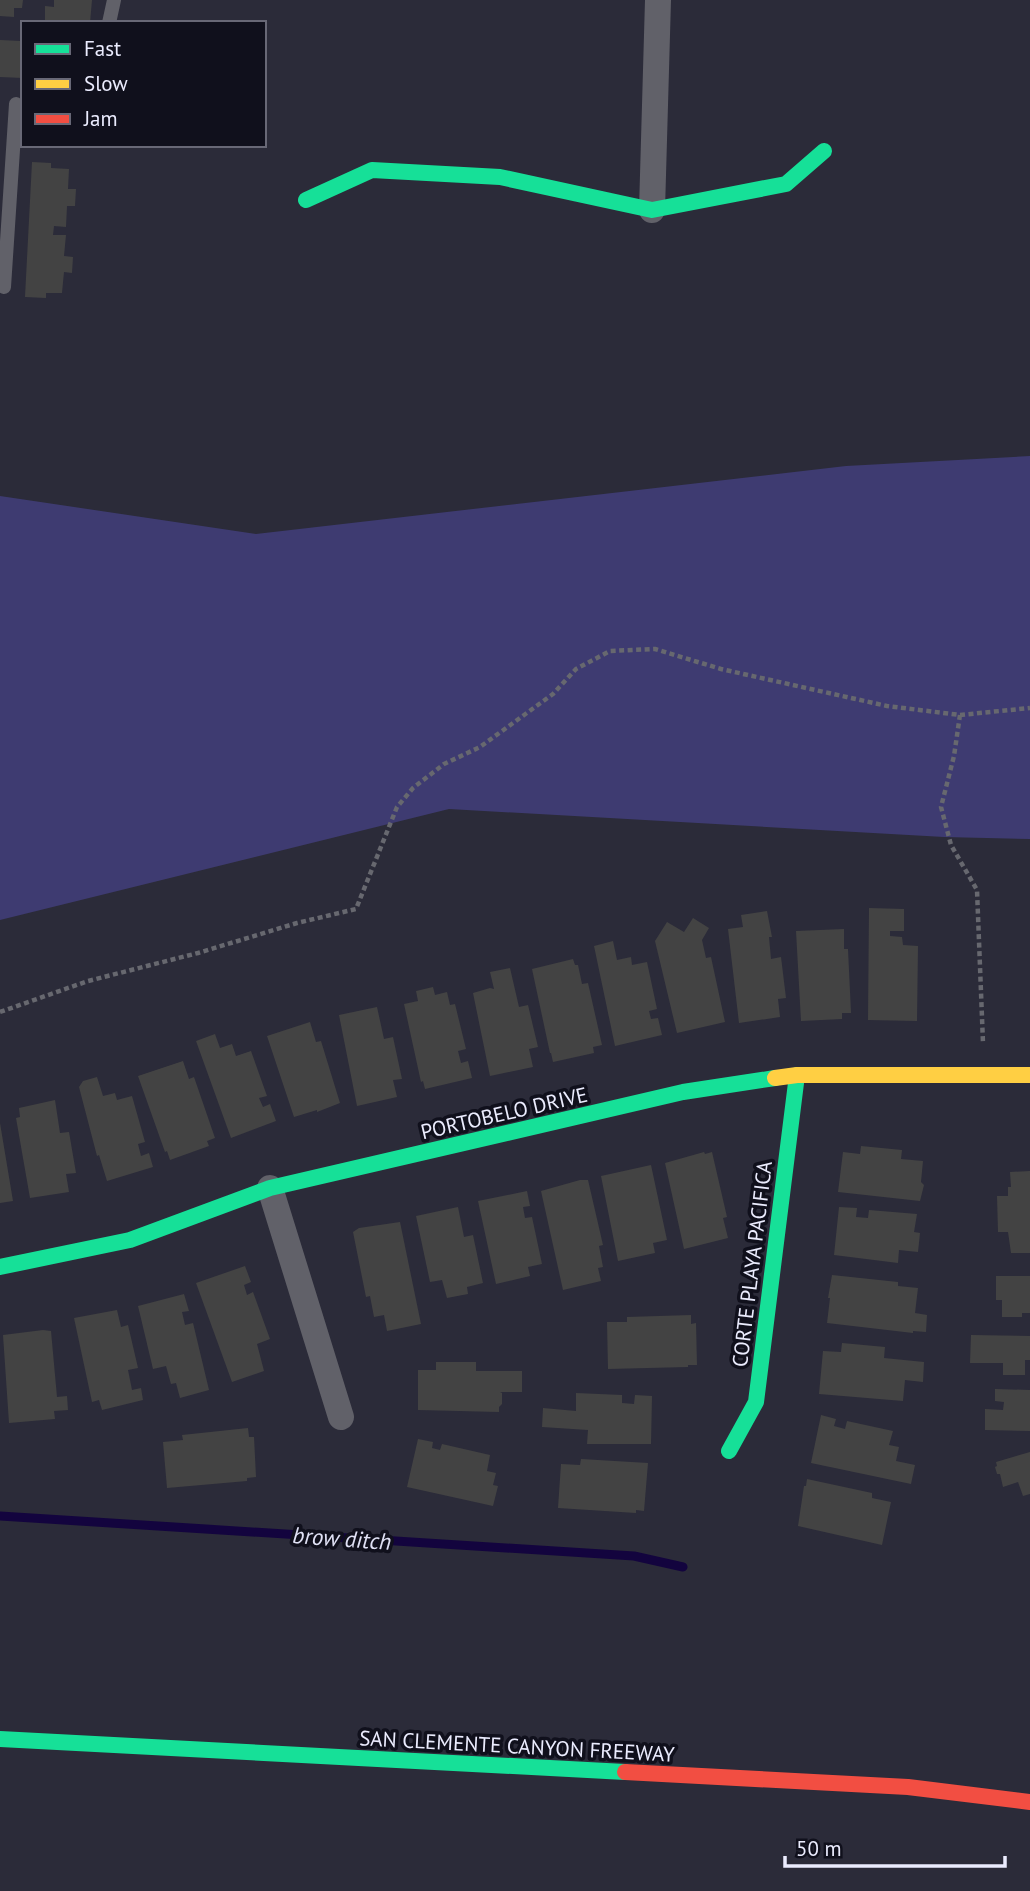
<svg xmlns="http://www.w3.org/2000/svg" width="1030" height="1891" font-family="'PT Sans',sans-serif">
<rect width="100%" height="100%" fill="#2b2b39"/>
<path fill="#3e3b71" d="M1030,456v383l-86,-2 -495,-28 -449,111v-424l256,38 590,-68z"/>
<g fill="none" stroke-linecap="round" stroke-linejoin="round">
<path stroke="#13043e" stroke-width="9" d="M0,1516l634,40 49,11"/>
</g>
<path fill="#434343" d="M0,0h23l-1,8h-8v9l-14,-1z
M54,0h38l-2,23h-45v-17l9,1z
M0,40l21,1 -1,18h3v19l-23,-1z
M32,162l19,1v5l18,1 -1,20h8l-1,17h-8l-1,21 -12,-1 -1,9h13l-2,21 9,1 -1,16 -8,-1 -2,21h-16v5l-21,-1z
M869,908l35,1v22h-14v5l12,1 1,8 15,1 -1,75 -49,-1z
M767,911l5,26h-3l2,22 10,-2 5,41 -8,1 2,18 -41,6 -11,-94 15,-2 -2,-12z
M693,918l16,10 -7,12 4,18 5,-1 14,65 -48,11 -22,-92 12,-19 17,10z
M844,929v20h4l3,64h-9v6l-41,2 -5,-90z
M613,941l4,19 14,-3 1,8 15,-3 10,47 -8,2 2,8 7,-1 4,17 -47,11 -21,-100z
M573,959l2,6h3l4,19 6,-1 14,62 -9,2 1,6 -41,9 -2,-9h-1l-18,-84z
M510,968l9,39 9,-2 10,42 -9,2 4,18 -43,9 -17,-83 17,-5 4,1 -4,-17z
M433,987l2,8 12,-3 3,13 5,-1 11,45 -8,2 3,12 7,-2 4,17 -47,11 -2,-8 -2,1 -17,-78 14,-3 -2,-10z
M377,1007l7,32 9,-2 9,42 -9,1 4,17 -40,9 -18,-91z
M310,1022l6,20 5,-1 19,62 -23,9v-2l-23,7 -27,-81z
M215,1034l5,14 12,-4 4,12 15,-5 16,45 -8,2 4,9 7,-3 6,17 -45,17 -35,-97z
M183,1061l6,18 5,-2 21,61 -8,3 2,5 -39,14 -3,-9 -2,1 -27,-76z
M97,1077l6,19 12,-3 2,7 15,-4 13,46 -7,2 3,12 8,-3 4,14 -46,14 -8,-26 -2,1 -18,-69 4,-6z
M55,1100l5,33 9,-1 7,41 -10,1 3,18 -39,6 -14,-80 4,-1 -1,-9z
M0,1123l13,78 -13,2z
M861,1146l41,4 -1,9 22,2 -2,21 3,3 -4,16 -82,-9 5,-40 17,2z
M704,1152l1,2 7,-2 15,65 -4,1 5,20 -44,11 -19,-86z
M651,1165l16,75 -14,3 2,10 -37,8 -17,-85z
M1030,1171v82h-19l-3,-21h-10l-1,-36h11v-9h3l-1,-15z
M580,1180h8l15,65 -4,1 4,21 -5,1 3,13 -38,9 -22,-99z
M527,1191l3,15 -7,1 2,11 7,-1 10,47 -14,3 2,9 -34,8 -18,-83z
M458,1207l6,30 9,-2 10,48 -16,4 1,7 -21,4 -5,-18 -12,2 -14,-66z
M839,1207l18,1 -1,9 12,1 1,-8 48,4 -3,18 6,1 -2,19 -19,-2 -1,13 -64,-8z
M400,1222l21,102 -34,7 -3,-16 -10,2 -4,-21 -4,1 -13,-65 6,-4z
M245,1266l6,16 -7,3 3,10 6,-3 17,47 -13,5 7,27 -32,11 -36,-99z
M832,1275l66,7v4l20,2 -3,25 12,2 -1,17 -13,-1v2l-86,-10 3,-25h-2z
M996,1276h34v37h-8v4h-20v-17h-6z
M184,1294l5,17 -7,1 3,13 8,-2 16,67 -29,8 -4,-15 -5,1 -5,-18 -13,3 -15,-63z
M117,1310l4,17 7,-2 10,43 -10,2 4,20 9,-2 2,12 -41,10 -3,-10 -7,2 -18,-84z
M691,1315v9l5,-1 1,42h-9v2l-80,2 -1,-47h20v-5z
M43,1330l8,1 6,66 10,-1 1,14 -14,1 1,8 -46,4 -6,-88z
M971,1335l59,1v24h-5v15h-22v-12h-33z
M842,1343l43,4 -1,11 40,4 -1,20 -18,-2 -2,21 -84,-7 4,-43 18,1z
M436,1362h40v9h46v21h-22l2,1v11l-3,3v5l-81,-2v-40h18z
M995,1389l35,1v41l-45,-1v-21l18,1 1,-8 -9,-1z
M576,1393l46,2v8l12,1 1,-9 17,1 -1,48h-64l1,-14 -46,-3 1,-19 33,3z
M821,1415l15,4 -2,7 11,3 2,-8 46,10 -4,14 10,2 -3,14 19,4 -4,19 -100,-21z
M248,1428l1,9h5l2,40 -9,1v3l-80,7 -4,-46 20,-2 -1,-5z
M418,1439l15,3 -1,6 8,2 2,-6 48,11 -3,16 9,2 -3,12 5,1 -5,20 -86,-19z
M1030,1452v42l-7,2 -5,-14 -15,5 -3,-13h-3l-2,-7 2,-1 -1,-4z
M581,1459l67,4 -4,48 -8,-1v3l-78,-5 3,-44 19,1z
M807,1479l65,14v5l19,4 -9,43 -84,-19 6,-40h2z"/>
<g fill="none" stroke-linecap="round" stroke-linejoin="round">
<path stroke="#67686f" stroke-width="4.5" stroke-dasharray="5 3.5" stroke-linecap="butt" d="M960,715l-6,41 -13,51 10,38 26,45 6,153
M0,1012l88,-31 110,-28 99,-30 59,-14 41,-102 16,-19 31,-24 36,-17 73,-53 23,-25 34,-18 45,-2 66,20 166,37 73,9 70,-7"/>
<path stroke="#616169" stroke-width="14" d="M109,23l5,-23
M4,287l12,-183"/>
<path stroke="#616169" stroke-width="26" d="M652,210l6,-210
M270,1188l71,229"/>
<path stroke="#16e098" stroke-width="16" d="M306,200l66,-30 128,7 152,33 134,-26 38,-33
M0,1267l130,-27 140,-52 413,-96 92,-14
M729,1451l27,-49 41,-327
M0,1739l625,33"/>
<path stroke="#ffcf43" stroke-width="16" d="M775,1078l22,-3h233"/>
<path stroke="#f24e42" stroke-width="16" d="M625,1772l283,15 122,15"/>
</g>
<g text-anchor="middle" dominant-baseline="central" stroke-width="7" stroke-linejoin="round" paint-order="stroke">
<g font-size="21" fill="#ebecfe" stroke="#10101c">
<text transform="translate(504 1113) rotate(-13)">PORTOBELO DRIVE</text>
<text transform="translate(752 1264) rotate(-83)">CORTE PLAYA PACIFICA</text>
<text transform="translate(517 1746) rotate(3)">SAN CLEMENTE CANYON FREEWAY</text>
</g>
<g font-size="23" font-style="italic" fill="#e0e1f5" stroke="#10101c">
<text transform="translate(342 1538) rotate(4)">brow ditch</text>
</g>
</g>
<rect x="21" y="21" width="245" height="126" fill="#10101c" stroke="#686876" stroke-width="2"/>
<rect x="35" y="44" width="35" height="10" fill="#16e098" stroke="#686876" stroke-width="2"/>
<text x="84" y="56" font-size="21" fill="#ebecfe">Fast</text>
<rect x="35" y="79" width="35" height="10" fill="#ffcf43" stroke="#686876" stroke-width="2"/>
<text x="84" y="91" font-size="21" fill="#ebecfe">Slow</text>
<rect x="35" y="114" width="35" height="10" fill="#f24e42" stroke="#686876" stroke-width="2"/>
<text x="84" y="126" font-size="21" fill="#ebecfe">Jam</text>
<path d="M785 1856v10h220v-10" fill="none" stroke="#ebecfe" stroke-width="3.5"/>
<text x="796" y="1856" font-size="21" fill="#ebecfe" stroke="#10101c" stroke-width="5" paint-order="stroke">50 m</text>
</svg>
